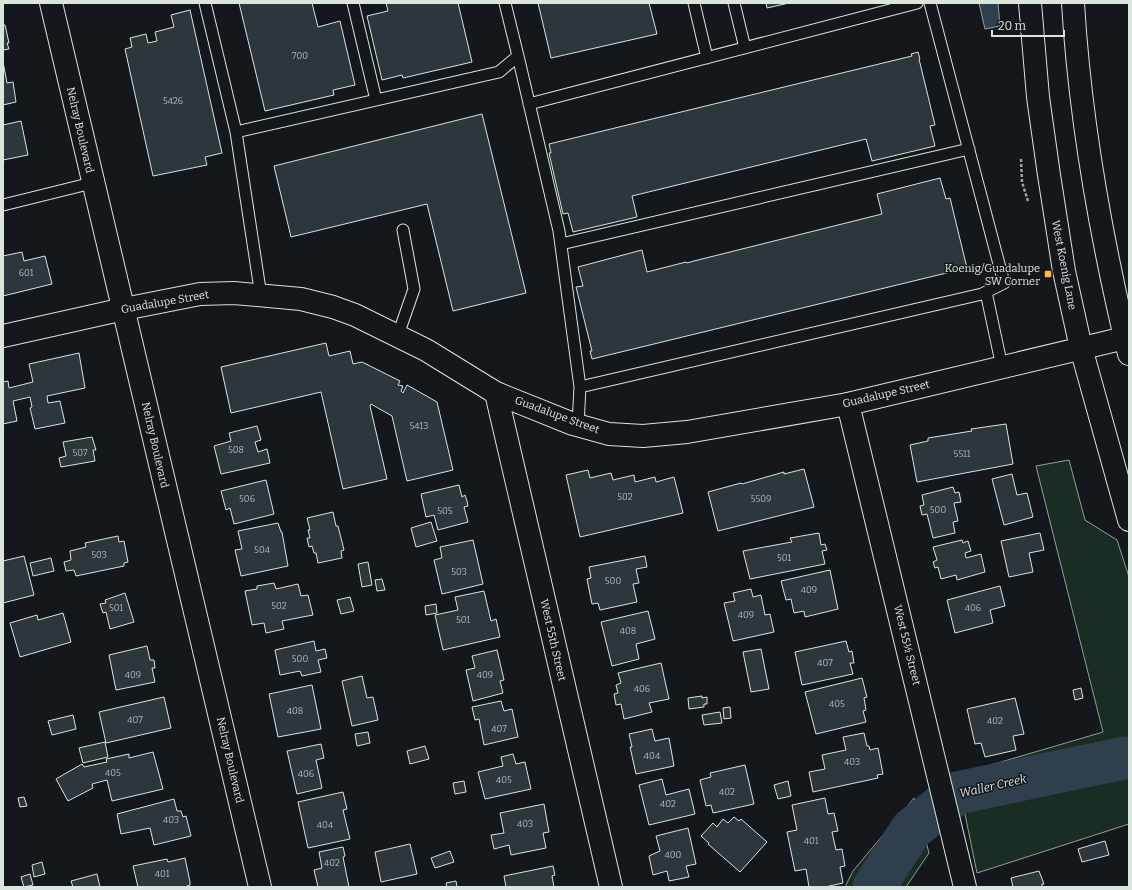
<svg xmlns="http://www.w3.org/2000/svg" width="1132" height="890" font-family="Bitter,serif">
<rect width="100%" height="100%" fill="#14181c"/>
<path fill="#1a2d24" stroke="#939e99" d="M1069,460l16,60 32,20 12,37v247l-152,49 -20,-98 146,-43 -67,-266z
M914,798l15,55 -23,34h-61l8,-16z"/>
<path fill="#2f3f4d" stroke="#939e99" d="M979,3h19l2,23 -15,3z"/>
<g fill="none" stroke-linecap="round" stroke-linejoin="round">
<path stroke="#2f3f4d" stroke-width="43" d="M874,887l38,-58 45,-36 167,-35h5"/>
</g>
<path fill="#2c363c" stroke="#d8e6dc" d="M239,3h73l6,24 22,-6 15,64 -22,5 1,5 -69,16z
M386,3h72l14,59 -69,16 -1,-3 -20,5 -15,-64 21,-5z
M538,3h111l8,31 -106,24z
M766,3h23l-22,5z
M190,10l32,143 -17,4 2,8 -54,11 -28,-127 7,-2 -2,-9 16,-4 2,9 9,-2 -2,-9 19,-5 -3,-12z
M3,25h2l4,18h-2l2,6 -6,1z
M918,52l2,7h-1l16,66 -5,1 5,20 -63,15 -6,-22 -234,57 5,21 -64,15 -5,-19 -5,1 -14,-61h2l-2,-9 363,-88 -1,-2z
M3,62l4,21 6,-1 3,20 -13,3z
M482,114l44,179 -73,18 -26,-107 -136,33 -17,-71z
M21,121l7,34 -25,5v-35z
M940,178l6,21 4,-1 17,70 -375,91 -2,-8h2l-16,-64 7,-1 -5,-19 64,-17 5,22 39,-10 1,1 7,-2 188,-47 -5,-20z
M22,252l2,9 21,-5 7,28 -49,12v-40z
M326,343l3,13 21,-5 3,13 9,-2 38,19 -2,4 5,1 -2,5 2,2 4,-8 30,17 16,68 -46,11 -15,-65 -21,-12 -1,2 17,73 -44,10 -22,-97 -90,21 -10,-46z
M79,353l6,35 -38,8 1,7 12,-2 5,22 -30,6 -5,-21 2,-1 -2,-10 -17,4 4,20 -14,3v-42l5,-1 1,7 24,-6 -4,-18z
M1006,424l7,40 -96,18 -7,-37 18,-4v-3l44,-7 -1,-2z
M257,426l4,14 -6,2 3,10 9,-3 3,14 -49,11 -7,-28 17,-5 -2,-8z
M92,437l4,13h-3l2,11 -34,6 -2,-9 7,-2 -3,-14z
M804,469l10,38 -96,24 -10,-39 33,-9 1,1 42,-12v2z
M588,470l2,8 21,-5 2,7 21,-5 1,7 20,-5 1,5 18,-5 9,36 -103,24 -14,-62z
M1012,474l5,21 10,-2 6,24 -29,8 -12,-46z
M266,480l8,34 -40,10 -4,-16 -4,2 -5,-19z
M459,485l3,12 3,-2 2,6 1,5 -4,1 4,15 -30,8 -4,-15 -8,2 -5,-23z
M953,487l2,6 4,-1 2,10 -7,1 4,18 -5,1 2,11 -22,5 -6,-24 -5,1 -2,-9 4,-1 -2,-10z
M333,512l3,14h2l6,24 -3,1 1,7 -24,5 -2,-10h-2l-2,-7 -3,1 -2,-9h3l-2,-8h2l-3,-12z
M431,522l6,19 -21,6 -5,-19z
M278,523l3,9h1l6,34 -47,10 -6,-26 7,-1 -4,-18z
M819,533l2,12 4,-1 2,6 -5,1 3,13 -75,15 -7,-28 49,-9 -2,-4z
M1040,533l4,17 -15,3 4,19 -24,5 -8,-36z
M118,536l1,6 5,-1 4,21 -4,1v3l-48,10 -2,-6 -8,1 -2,-9 7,-2 -1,-9 16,-4 -1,-4z
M473,540l10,44 -41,10 -8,-34 8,-2 -2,-11z
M962,540l1,3 5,-2 3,10 -6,2 1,5 15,-4 4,18 -28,8 -1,-5 -15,4 -3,-12 -3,1 -2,-6 4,-2 -4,-13z
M24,556l10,39 -31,8v-42z
M645,556l2,11 -11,2 3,14 -6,1 4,18 -37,8 -2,-7 -6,1 -5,-25 4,-1 -2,-11z
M51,558l3,13 -21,5 -3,-13z
M368,562l4,23 -10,2 -4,-23z
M830,570l8,39 -33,8 -1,-6 -10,2 -3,-14 -5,1 -5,-19z
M382,579l3,11 -8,1 -2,-11z
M274,583l2,6 22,-5 3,12 7,-1 5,20 -31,6 2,8 -18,4 -2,-10 -12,2 -7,-34 12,-2v-3z
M1000,586l5,20 -15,4 3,13 -38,10 -8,-33z
M751,589l2,8 8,-2 4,20 5,-1 4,18 -41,9 -9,-38 11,-2 -2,-8z
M484,591l7,30 5,-2 4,18 -57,13 -8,-35 23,-5 -3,-13z
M125,593l9,29 -24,7 -4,-17 -3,1 -3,-9 6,-1 -1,-3z
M350,597l4,14 -13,3 -4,-14z
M436,604l1,9 -11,2 -1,-9z
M648,611l7,28 -19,5 3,15 -27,7 -11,-44z
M63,613l8,29 -51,15 -10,-34 27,-8 1,5z
M314,641l2,10 9,-2 2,9 -9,2 3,12 -19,4 -2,-5 -20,4 -5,-25z
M846,641l3,11 3,-1 2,12h-4l3,11 -51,11 -7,-33z
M147,646l3,14h4l1,8h-3l3,14 -39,8 -7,-35z
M761,649l8,40 -18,3 -8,-40z
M497,650l7,30 -4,1 3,12 -30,8 -7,-31 9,-2 -3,-12z
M661,663l8,36 -20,4 3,9 -28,7 -3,-15 -5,1 -2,-11 4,-1 -2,-8 5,-2 -3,-10z
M362,676l5,22 6,-1 5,23 -26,6 -10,-45z
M862,678l5,19 -3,1 2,12 -3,1 3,11 -50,12 -11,-42z
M312,685l9,44 -43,8 -9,-43z
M1081,688l2,10 -8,2 -2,-10z
M702,696v2l5,-1v7h-3v3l-15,2 -1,-11z
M164,697l7,31 -65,15 -7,-31z
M1015,698l9,36 -11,2 3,14 -31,7 -4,-14 -6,1 -8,-35z
M501,701l3,10 8,-2 6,28 -34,8 -5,-26 -4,1 -3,-13z
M730,707l1,11 -7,1 -1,-11z
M720,712l2,11 -18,2 -2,-10z
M73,715l3,14 -24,6 -4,-14z
M652,729l3,12 14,-3 5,28 -38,8 -6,-27h2l-3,-13z
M368,732l2,11 -13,3 -2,-12z
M864,733l3,13h2l1,4 8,-2 5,26 -6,1 1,3 -65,14 -4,-20 16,-3 -3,-14 24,-5 -3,-13z
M105,742l3,15 -25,6 -4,-15z
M321,744l3,14 -8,2 6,28 -25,6 -10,-43z
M425,746l4,13 -19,5 -3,-13z
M153,752l10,37 -51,12 -5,-21 -15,4 1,4 -25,13 -12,-22 26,-15 2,3 23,-5 -1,-3 23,-5v4z
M513,754l3,10 9,-2 6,27 -46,10 -7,-27 25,-6 -2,-9z
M745,765l9,39 -41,9 -2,-8 -5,1 -6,-26 11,-3 -1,-4z
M662,779l4,16 23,-6 6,25 -46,11 -10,-40z
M464,781l2,11 -11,2 -2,-11z
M788,781l3,15 -13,3 -4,-14z
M343,792l4,17 -4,1 7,29 -42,9 -10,-46z
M24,797l3,9 -7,1 -2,-9z
M825,798l3,16 6,-1 4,18 -6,1 4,18 6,-1 3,17 -5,1 3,16 -18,4h-16l-3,-18 -11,2 -8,-39 10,-2 -5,-25z
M174,799l3,12h4l2,6 3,-1 5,20 -37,9 -4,-17 -29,6 -4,-20z
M544,804l5,28 -6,1 3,15 -35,7 -2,-10 -15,4 -3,-14 13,-2 -4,-20z
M734,817l5,4 2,-2 26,23 -27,30 -32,-28 1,-1 -8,-7 12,-13 4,4 6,-8 5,4z
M688,828l8,36 -10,2 3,11 -20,4 -2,-10 -14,4 -4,-19 11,-5 -4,-15z
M1105,841l4,14 -27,7 -4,-13z
M410,844l7,30 -36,8 -6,-30z
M343,847l2,9 -2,1 6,30h-31l-4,-17 8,-2 -3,-16z
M450,851l4,11 -19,6 -4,-10z
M185,858l5,24v3l-3,1 1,1h-50l-5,-21 34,-7 1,3z
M42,862l3,12 -11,3 -2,-12z
M553,866l2,9 -3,1 2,11h-48l-2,-11z
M1039,871l5,13h-2v3h-29l-2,-9z
M30,874l3,11 -9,2 -3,-10z
M97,874l3,13h-27l-2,-6z
M456,881l1,6h-10l-1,-4z"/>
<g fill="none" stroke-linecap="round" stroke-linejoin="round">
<g stroke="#d8e6dc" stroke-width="13">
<path id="service" d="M205,3l31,129 263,-60 19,-16 -13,-53
M353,3l23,97
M694,3l13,55
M734,3l11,45
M518,56l41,175 21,156 402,-93 22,-11 -74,-280
M529,104l388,-101
M236,132l25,164
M3,205l89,-22
M561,244l408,-95
M986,292l16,75
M398,335l16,-46 -11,-59
M578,425l2,-38"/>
</g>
<g stroke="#d8e6dc" stroke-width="24">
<path id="minor" d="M51,3l209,884
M496,393l115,494
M848,404l117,483"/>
</g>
<g stroke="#d8e6dc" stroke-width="24">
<path id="tertiary" d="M3,336l121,-27 76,-15 34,-1 67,6 32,8 22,8 71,35 70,43 77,31 36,10 34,2 44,-4 161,-28 281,-67"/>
</g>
<g stroke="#d8e6dc" stroke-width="24">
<path id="primary" d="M1030,3l8,94 11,78 15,96 17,77 48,172
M1073,3c7,118 28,235 56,351"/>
</g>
<path stroke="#9da8a2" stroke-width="2.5" stroke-dasharray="3 2" stroke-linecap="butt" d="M1021,159l1,23 6,19"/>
<use href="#service" stroke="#14181c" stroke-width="11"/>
<use href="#minor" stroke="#14181c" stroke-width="22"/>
<use href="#tertiary" stroke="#14181c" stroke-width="22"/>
<use href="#primary" stroke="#14181c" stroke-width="22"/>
</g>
<rect fill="#ffb74d" stroke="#14181c" stroke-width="1.5" x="1044" y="270" width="8" height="8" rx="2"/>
<g text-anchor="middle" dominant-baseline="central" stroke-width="3" stroke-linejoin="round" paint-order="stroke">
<g font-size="9" fill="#adbab4">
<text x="300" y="56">700</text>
<text x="173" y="101">5426</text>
<text x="26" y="273">601</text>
<text x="419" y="426">5413</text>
<text x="236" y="450">508</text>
<text x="80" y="453">507</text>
<text x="962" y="454">5511</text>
<text x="625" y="497">502</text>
<text x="247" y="499">506</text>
<text x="761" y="499">5509</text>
<text x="938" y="510">500</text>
<text x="445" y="511">505</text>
<text x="262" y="550">504</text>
<text x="99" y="555">503</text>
<text x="784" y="558">501</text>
<text x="459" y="572">503</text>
<text x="613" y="581">500</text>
<text x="809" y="590">409</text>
<text x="279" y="606">502</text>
<text x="116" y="608">501</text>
<text x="973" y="608">406</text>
<text x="746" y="615">409</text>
<text x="463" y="620">501</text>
<text x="628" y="631">408</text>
<text x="300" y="659">500</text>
<text x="825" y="663">407</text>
<text x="133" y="675">409</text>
<text x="485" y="675">409</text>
<text x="642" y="689">406</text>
<text x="837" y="704">405</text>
<text x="295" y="711">408</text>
<text x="135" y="720">407</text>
<text x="995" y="721">402</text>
<text x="499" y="729">407</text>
<text x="652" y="756">404</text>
<text x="852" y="762">403</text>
<text x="113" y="773">405</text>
<text x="306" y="774">406</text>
<text x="504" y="780">405</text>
<text x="727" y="792">402</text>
<text x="668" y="804">402</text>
<text x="171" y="820">403</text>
<text x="525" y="824">403</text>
<text x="325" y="825">404</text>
<text x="811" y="841">401</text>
<text x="673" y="855">400</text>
<text x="332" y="863">402</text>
<text x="162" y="874">401</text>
</g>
<g font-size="11" fill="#d8e6dc" stroke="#14181c">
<text transform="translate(80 130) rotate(77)">Nelray Boulevard</text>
<text transform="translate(1064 265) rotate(79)">West Koenig Lane</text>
<text transform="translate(165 302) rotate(-10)">Guadalupe Street</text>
<text transform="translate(886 394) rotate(-13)">Guadalupe Street</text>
<text transform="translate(557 415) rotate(20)">Guadalupe Street</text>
<text transform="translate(155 445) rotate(77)">Nelray Boulevard</text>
<text transform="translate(553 640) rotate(77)">West 55th Street</text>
<text transform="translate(907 645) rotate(76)">West 55½ Street</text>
<text transform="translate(230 760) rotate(77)">Nelray Boulevard</text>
</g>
<g font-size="11" fill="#d8e6dc" stroke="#14181c" text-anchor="end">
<text x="1040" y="268">Koenig/Guadalupe<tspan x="1040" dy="13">SW Corner</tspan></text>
</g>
<g font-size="12" font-style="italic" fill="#d8e6dc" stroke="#14181c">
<text transform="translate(993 786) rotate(-13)">Waller Creek</text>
</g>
</g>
<rect width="1132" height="890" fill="none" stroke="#d8e6dc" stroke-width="8"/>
<path d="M992 30v6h72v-6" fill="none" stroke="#d8e6dc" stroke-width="2"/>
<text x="998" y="30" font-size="12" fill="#d8e6dc" stroke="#14181c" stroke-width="3" paint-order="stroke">20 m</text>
</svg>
